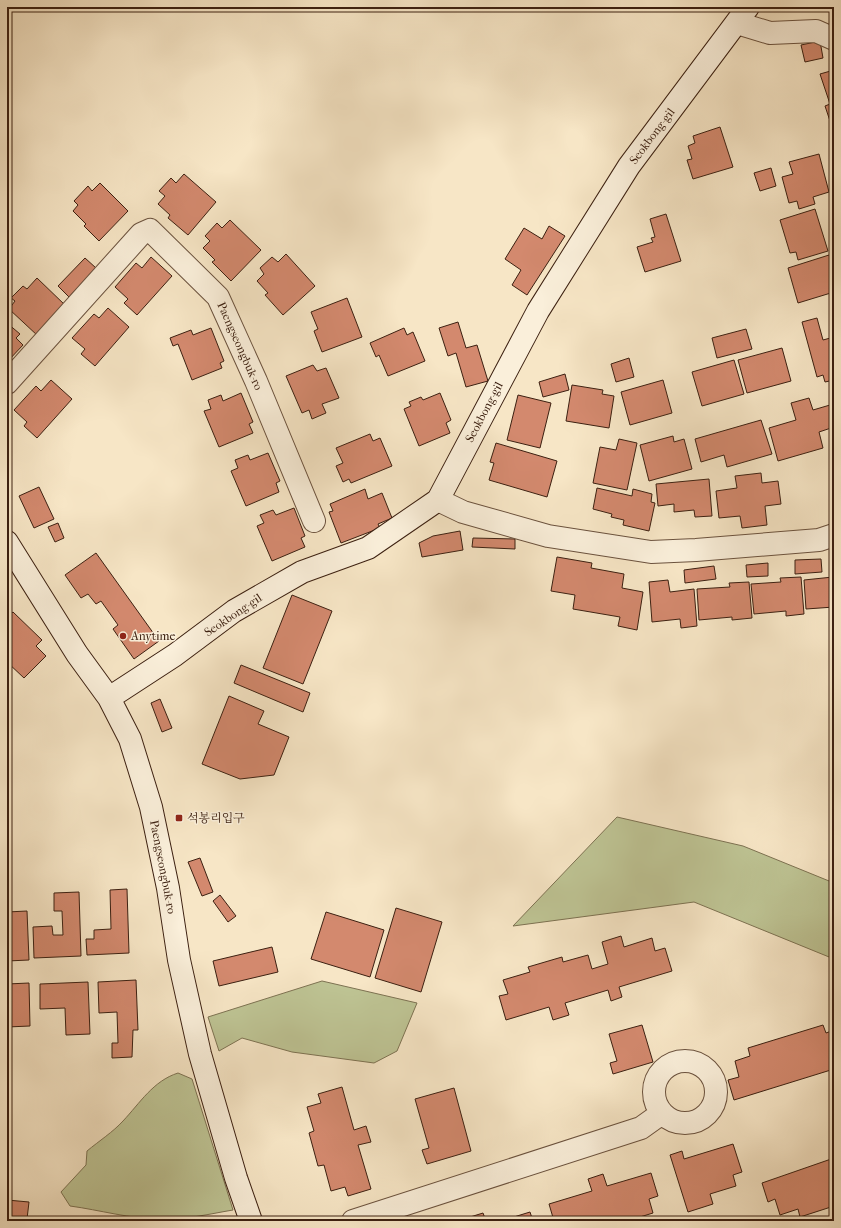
<svg xmlns="http://www.w3.org/2000/svg" width="841" height="1228" font-family="'IM FELL French Canon','Noto Serif KR',serif">
<rect width="100%" height="100%" fill="#f7e6c6"/>
<filter id="stains"><feTurbulence type="fractalNoise" baseFrequency=".005" numOctaves="4"/><feColorMatrix values="0 0 0 0 .2 0 0 0 0 .09 0 0 0 0 .02 0 0 0 .5 -.17"/></filter>
<radialGradient id="worn" r=".72"><stop offset=".6" stop-color="#630" stop-opacity="0"/><stop offset="1" stop-color="#630" stop-opacity=".3"/></radialGradient>
<path fill="#bec494" stroke="#7d7252" d="M617,817l126,29 91,37v76l-140,-57 -181,24z
M322,981l95,22 -20,48 -23,12 -82,-11 -50,-14 -23,13 -11,-34z
M178,1073l14,6 41,131c-24,4 -48,10 -72,9 -31,0 -61,-9 -91,-13l-9,-14 25,-27 1,-14c12,-10 26,-19 36,-30 17,-18 30,-40 55,-48z"/>
<path fill="#d3896e" stroke="#3c2011" d="M820,41l3,17 -18,4 -4,-17z
M834,70v63l-9,-27 5,-2 -10,-30z
M720,127l13,40 -40,12 -6,-19 5,-1 -4,-13 7,-3 -2,-7z
M819,154l10,38 -16,5 2,7 -16,5 -2,-8 -8,2 -7,-26 11,-3 -4,-12z
M771,168l5,18 -16,5 -6,-18z
M184,174l32,28 -28,33 -20,-17 2,-3 -12,-11 7,-8 -6,-5 12,-13 5,5z
M100,183l28,28 -29,30 -15,-15 2,-2 -13,-13 5,-6 -4,-4 14,-15 4,5z
M815,209l13,42 -30,9 -2,-8 -6,1 -10,-33z
M666,214l15,47 -36,11 -8,-25 16,-5 -2,-4 4,-1 -5,-18z
M230,220l31,30 -30,31 -19,-19 3,-2 -12,-12 7,-7 -5,-5 12,-13 5,5z
M549,226l16,10 -38,59 -15,-10 9,-15 -16,-11 19,-31 18,11z
M286,254l29,32 -32,29 -18,-20 3,-2 -11,-12 7,-7 -4,-6 12,-11 6,5z
M829,255l5,15v22l-36,11 -10,-35z
M151,257l21,19 -35,39 -13,-12 4,-4 -13,-12 21,-24 6,5z
M85,258l11,10 -27,29 -11,-11z
M37,278l29,28 -28,30 -29,-27 6,-8 -4,-3 12,-12 4,3z
M347,298l15,39 -40,15 -8,-21 4,-2 -7,-17z
M108,308l21,19 -34,39 -14,-12 4,-5 -13,-11 22,-24 5,4z
M817,318l6,22 11,-3v43l-9,2 -2,-7 -6,2 -15,-55z
M458,322l8,26 11,-3 11,36 -22,6 -10,-34 -8,3 -9,-28z
M7,323l13,11 -4,4 7,7 -16,17z
M211,328l13,33 -4,2 2,5 -30,12 -14,-36 -5,2 -3,-8 21,-8 2,5z
M404,328l3,7 6,-3 12,29 -37,15 -9,-21 -3,2 -6,-14z
M746,329l6,20 -35,9 -5,-20z
M782,348l9,33 -44,12 -9,-33z
M629,358l5,19 -18,5 -5,-18z
M734,360l10,34 -42,12 -10,-34z
M313,365l4,6 9,-3 13,30 -17,6 4,9 -14,6 -3,-9 -7,3 -16,-37z
M565,374l4,16 -26,7 -4,-15z
M51,380l21,19 -35,39 -13,-12 3,-4 -13,-12 22,-24 5,5z
M663,380l9,33 -42,12 -9,-33z
M572,385l31,5 -1,4 12,2 -5,32 -43,-7z
M241,393l12,29 -4,2 4,9 -34,14 -15,-36 7,-2 -3,-9 13,-5 2,6z
M440,393l11,27 -5,3 4,10 -31,13 -15,-37 7,-3 -2,-4 12,-5 2,3z
M518,395l33,8 -11,45 -33,-8z
M809,398l4,12 17,-5 4,14v8l-15,5 4,16 -45,13 -9,-33 27,-8 -5,-17z
M761,420l11,34 -45,13 -3,-12 -23,7 -6,-23z
M370,434l3,7 7,-3 12,28 -41,17 -2,-4 -6,3 -7,-16 7,-3 -7,-15z
M673,436l1,6 10,-3 8,30 -43,12 -9,-36z
M619,439l18,4 -10,47 -34,-7 7,-36 16,3z
M496,443l61,18 -10,36 -58,-17 5,-17 -4,-1z
M268,453l12,28 -4,2 3,9 -33,14 -15,-35 7,-3 -3,-8 13,-5 2,5z
M761,473l1,10 16,-2 3,23 -16,2 2,19 -25,3 -2,-12 -21,2 -3,-27 21,-3 -2,-12z
M709,479l3,37 -17,1 -1,-7 -20,2v-8l-16,2 -2,-22z
M39,487l15,32 -20,9 -15,-32z
M597,488l35,8 1,-7 19,5 -1,8 4,1 -6,28 -26,-6 1,-5 -13,-3 1,-3 -19,-5z
M365,489l3,10 14,-6 10,25 -14,6 2,4 -39,15 -12,-31 4,-1 -3,-7z
M294,508l11,28 -4,2 4,9 -33,14 -15,-35 7,-3 -4,-8 13,-5 3,5z
M58,523l6,15 -9,4 -7,-15z
M460,531l3,19 -41,7 -3,-14 14,-7z
M473,538l42,1v10l-43,-2z
M96,553l63,88 -25,18 -21,-30 5,-4 -17,-24 -5,3 -8,-10 -7,4 -16,-23z
M557,557l35,6 -1,5 33,6 -2,14 21,4 -6,38 -19,-4 2,-9 -47,-8 2,-14 -24,-4z
M821,559l1,13 -27,2v-14z
M768,563v13l-21,1 -1,-12z
M714,566l2,13 -31,4 -1,-13z
M833,573h1v34l-28,2 -2,-29 29,-3z
M801,577l3,37 -18,2v-5l-32,3 -3,-30 30,-2 -1,-4z
M668,580l2,12 24,-3 3,37 -16,2 -1,-9 -28,3 -3,-40z
M749,582l3,36 -20,2v-3l-33,3 -2,-31 33,-2 -1,-4z
M292,595l40,16 -29,73 -40,-16z
M13,612l29,28 -6,6 10,10 -22,22 -17,-16v-45z
M241,665l69,28 -7,19 -69,-29z
M229,696l35,15 -6,13 31,13 -15,38 -34,4 -38,-15z
M160,699l12,29 -10,4 -11,-29z
M200,858l13,34 -11,4 -14,-34z
M127,889l2,64 -42,2 -1,-16h8v-9l17,-1 -1,-39z
M79,892l2,64 -47,2 -1,-31 19,-1 1,9h10l-1,-24h-8v-18z
M220,895l16,21 -8,6 -15,-21z
M396,908l46,14 -21,70 -46,-14z
M27,911l2,49 -22,1v-49z
M326,912l58,18 -14,47 -59,-18z
M621,936l3,11 28,-9 3,13 10,-3 7,23 -53,16 3,10 -11,4 -3,-11 -43,13 4,12 -16,5 -4,-13 -43,13 -7,-24 9,-2 -5,-14 27,-8 -2,-5 34,-10 1,5 25,-7 4,14 16,-5 -6,-22z
M272,947l6,25 -59,14 -6,-25z
M136,980l2,50h-5l-1,27 -20,1v-15h6l-1,-31 -18,1 -1,-31z
M88,982l2,52 -24,1 -1,-27 -25,1v-25z
M29,983l1,43 -23,1v-43z
M642,1025l11,37 -40,12 -3,-11 7,-2 -8,-27z
M823,1025l3,8 8,-3v39l-100,31 -6,-20 11,-3 -4,-16 15,-5 -2,-8z
M342,1087l12,43 12,-4 5,16 -13,3 13,44 -23,7 -3,-9 -14,4 -7,-26 -6,1 -9,-33 5,-2 -7,-24 14,-4 -3,-9z
M454,1088l17,63 -44,13 -5,-14 7,-2 -14,-49z
M733,1144l9,28 -9,3 3,11 -26,8 3,10 -25,8 -18,-57 12,-4 2,8z
M834,1158v48l-34,11 -2,-8 -18,6 -5,-16 -7,3 -6,-19z
M651,1173l7,23 -9,3 4,14 -26,8h-73l-5,-17 43,-13 -4,-12 15,-5 4,12z
M7,1200l22,2 -2,17 -20,-2z
M530,1212l3,9h-32z
M483,1213l3,8h-18l-1,-3z"/>
<g fill="none" stroke-linecap="round" stroke-linejoin="round">
<g stroke="#6b523e" stroke-width="24">
<path id="street" d="M737,23l33,10 46,-2 18,8
M7,383l134,-149 9,-4 68,67 38,84 58,140
M438,500l25,12 85,24 103,16 45,-2 123,-10 15,-5
M654 1092a31 31 0 1 1 62 0a31 31 0 1 1-62 0Z
M353,1221l288,-93 21,-15"/>
</g>
<g stroke="#3c2011" stroke-width="24">
<path id="secondary" d="M7,542l70,112 32,44 21,41 21,68 17,81 11,72 21,94 36,124 15,43
M109,698l66,-43 59,-44 68,-39 66,-24 70,-48 100,-189 91,-145 119,-159"/>
</g>
<use href="#street" stroke="#faefda" stroke-width="22"/>
<use href="#secondary" stroke="#faefda" stroke-width="22"/>
</g>
<g fill="#8f2418" stroke="#faefda" stroke-width="1.5">
<circle cx="123" cy="636" r="4"/>
<rect x="175" y="814" width="8" height="8" rx="2"/>
</g>
<g text-anchor="middle" dominant-baseline="central" stroke-width="3" stroke-linejoin="round" paint-order="stroke">
<g font-size="12" fill="#3c2011" stroke="#faefda">
<text transform="translate(652 136) rotate(-53)">Seokbong-gil</text>
<text transform="translate(240 346) rotate(66)">Paengseongbuk-ro</text>
<text transform="translate(484 412) rotate(-62)">Seokbong-gil</text>
<text transform="translate(233 615) rotate(-34)">Seokbong-gil</text>
<text transform="translate(163 867) rotate(79)">Paengseongbuk-ro</text>
</g>
<g font-size="12" fill="#3c2011" stroke="#faefda" text-anchor="start">
<text x="131" y="636">Anytime</text>
<text x="187" y="818">석봉리입구</text>
</g>
</g>
<rect width="841" height="1228" fill="none" stroke="#f7e6c6" stroke-width="24"/>
<rect x="8" y="8" width="825" height="1212" fill="none" stroke="#3c2011" stroke-width="2"/>
<rect x="12" y="12" width="817" height="1204" fill="none" stroke="#3c2011"/>
<rect width="100%" height="100%" filter="url(#stains)"/>
<rect width="100%" height="100%" fill="url(#worn)"/>
</svg>
